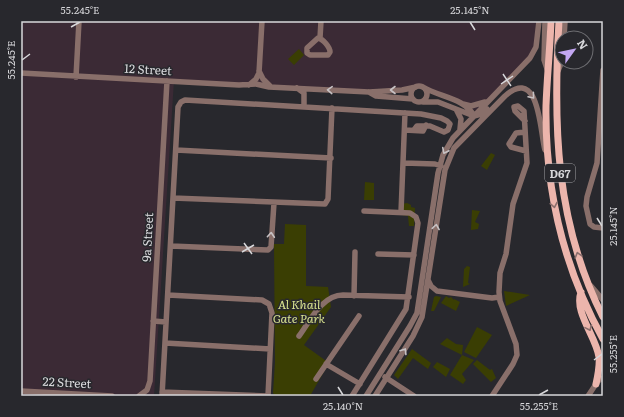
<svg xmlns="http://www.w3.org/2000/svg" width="624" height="417" font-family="Literata,serif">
<rect width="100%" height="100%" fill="#28282d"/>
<path fill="#3b2a35" d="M21,21h517l-1,29 -61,61 -58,-24 -92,4 -152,-11 -20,316h-133z"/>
<path fill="#3a3e03" d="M299,49l5,6 -10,10 -6,-6z
M491,153l4,2 -8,15 -6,-4z
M365,182l9,1v17h-10z
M407,203l4,2v2l4,1 -1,18h-5l-1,-10 -6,-1v-11z
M472,210l8,1 -5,11 4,2 -1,5 -7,1z
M285,224l21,1v61l22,1 3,20 -27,38 25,18 -19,33h-35l-2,-3 2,-31 -1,-118h10z
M467,266l3,1 -2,16 2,1 -7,3 1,-18z
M504,291l26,4 -24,11z
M436,296l5,1 -7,14h-3l3,-14z
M446,296l3,2 2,-1 3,3v-1l6,3 -4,9 -15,-8z
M477,327l15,8 -16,23 -12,-6z
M447,338l9,6 7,1 -1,10 12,5 -12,14 4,6 -3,4 -13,-9 12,-20 -22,-11z
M412,349l19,14 -3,6 -15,-11 -15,21 -4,-4z
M477,360l13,10 2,-1 4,9 -5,4 -18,-18z
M437,362l13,7 -4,8 -13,-10z"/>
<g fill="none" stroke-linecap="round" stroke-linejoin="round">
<path stroke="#896f6a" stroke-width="5.5" d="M545,21l-1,39 4,12
M318,38c5,1 12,9 12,14l-2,3h-18l-3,-2v-5z
M320,38l1,-17
M564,38l1,-17
M603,70l-6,93 -10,34 -1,9 4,18 4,3 9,1
M259,71l4,8 7,7
M558,71l4,-10
M21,73l218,12 17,-1 13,3 100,5 33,-2 14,-3
M76,77l3,-56
M249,85l7,-6 3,-6 3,-52
M411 94a8 8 0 1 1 16 0a8 8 0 1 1-16 0Z
M423,87c16,10 42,11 51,29
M297,88l7,5v13
M369,92l7,4 37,3
M423,102h15l36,14 7,-2 6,-5
M463,104l8,2 14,-4
M456,109l5,10 -1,10
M405,130l18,1 3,-6
M525,132l-9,1 -7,11 2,3 15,4
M176,150l155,8
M404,163l31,1 6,2
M173,198l152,6 3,-5 4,-91
M401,212l4,-99
M171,246l97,4 3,-3 3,-44
M378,254l36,1
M428,280l3,6 6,5 55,7 7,-1
M591,286l12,14
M168,295l94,5 7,4 3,9 -4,83
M354,296l1,-44
M153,321l13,1
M299,336c11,-15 23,-41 44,-41l66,2
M165,343l105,6
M326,364l34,20
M385,377l29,19
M316,379l43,-63
M21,391l91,5
M162,392l106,4
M139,396l8,-6 3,-9 17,-300
M162,396l16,-289 3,-5 4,-2 236,14 20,4 6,3 3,3 -2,6 -4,2 -14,-6h-13l-3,4
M352,396l54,-87 12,-86 -2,-6 -6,-4 -46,-2
M366,396l44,-70 7,-13 21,-140 5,-18 10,-17 77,-80 6,-11 3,-26
M375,396l38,-60 9,-19 23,-147 9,-22 51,-52c35,-31 35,37 40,54
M492,396l21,-32 4,-9 -1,-11 -16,-43 -1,-9 1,-19 6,-19 7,-50 14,-41 -3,-52 -6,-5 -4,1 1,4 10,10
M588,396l10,-15 5,-3"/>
<path stroke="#ecb5ac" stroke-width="7" d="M551,21c-1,28 -4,56 -5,85 -1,81 17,161 57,233
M559,21c-6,104 -4,201 44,296
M581,292c-7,21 15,44 18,65 1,9 -1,18 -3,27"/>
</g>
<defs><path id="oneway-chevron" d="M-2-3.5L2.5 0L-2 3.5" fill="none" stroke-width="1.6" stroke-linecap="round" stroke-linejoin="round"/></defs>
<g stroke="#c7c2c4">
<use href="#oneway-chevron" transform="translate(330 90) rotate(-177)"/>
<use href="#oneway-chevron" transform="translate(393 90) rotate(-180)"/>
<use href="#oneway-chevron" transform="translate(532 96) rotate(50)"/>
<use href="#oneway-chevron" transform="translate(445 151) rotate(117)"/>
<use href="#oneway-chevron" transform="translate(436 227) rotate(-81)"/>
<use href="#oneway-chevron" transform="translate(271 235) rotate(-86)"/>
<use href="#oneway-chevron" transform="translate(404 351) rotate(-58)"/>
</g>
<g stroke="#8a6e6c">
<use href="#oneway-chevron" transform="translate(554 205) rotate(79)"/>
<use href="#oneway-chevron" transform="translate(578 255) rotate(-106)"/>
<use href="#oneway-chevron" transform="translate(589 328) rotate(66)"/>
</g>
<path fill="none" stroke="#d7d7da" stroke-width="1.5" d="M470,22l5,8M71,27l9,-5M22,60l8,-6M503,74l8,12M501,84l12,-8M597,218l5,8M244,243l8,11M242,252l12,-7M594,360l8,-6M338,387l5,8M539,395l9,-5"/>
<g text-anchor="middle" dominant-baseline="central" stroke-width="3" stroke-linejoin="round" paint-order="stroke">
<rect fill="#28282d" stroke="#a2a2a6" stroke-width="1" x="545" y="164" width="30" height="18" rx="3"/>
<g font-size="11" font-weight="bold" fill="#d7d7da">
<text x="560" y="173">D67</text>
</g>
<g font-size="12" fill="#d7d7da" stroke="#28282d">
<text transform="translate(148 69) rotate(3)">12 Street</text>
<text transform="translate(147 237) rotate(-87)">9a Street</text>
<text transform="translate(67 382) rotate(3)">22 Street</text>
</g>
<g font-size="12" font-style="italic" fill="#d8e28e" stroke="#28282d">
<text x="299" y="304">Al Khail<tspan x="299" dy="14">Gate Park</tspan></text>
</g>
</g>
<rect width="624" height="417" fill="none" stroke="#28282d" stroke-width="44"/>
<g transform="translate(574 50) rotate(57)"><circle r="19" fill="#28282d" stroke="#6e6e72"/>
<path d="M0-3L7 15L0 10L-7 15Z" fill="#c3a7f2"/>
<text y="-6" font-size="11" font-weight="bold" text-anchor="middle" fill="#d7d7da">N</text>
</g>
<rect x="22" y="22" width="580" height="373" fill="none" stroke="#d7d7da" stroke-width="1.5"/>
<g font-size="10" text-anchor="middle" fill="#d7d7da">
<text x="80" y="14">55.245°E</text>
<text x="470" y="14">25.145°N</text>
<text transform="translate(11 60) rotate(-90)" y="4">55.245°E</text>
<text transform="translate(613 226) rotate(-90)" y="4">25.145°N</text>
<text transform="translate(613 354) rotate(-90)" y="4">55.255°E</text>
<text x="343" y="410">25.140°N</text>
<text x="539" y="410">55.255°E</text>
</g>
</svg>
